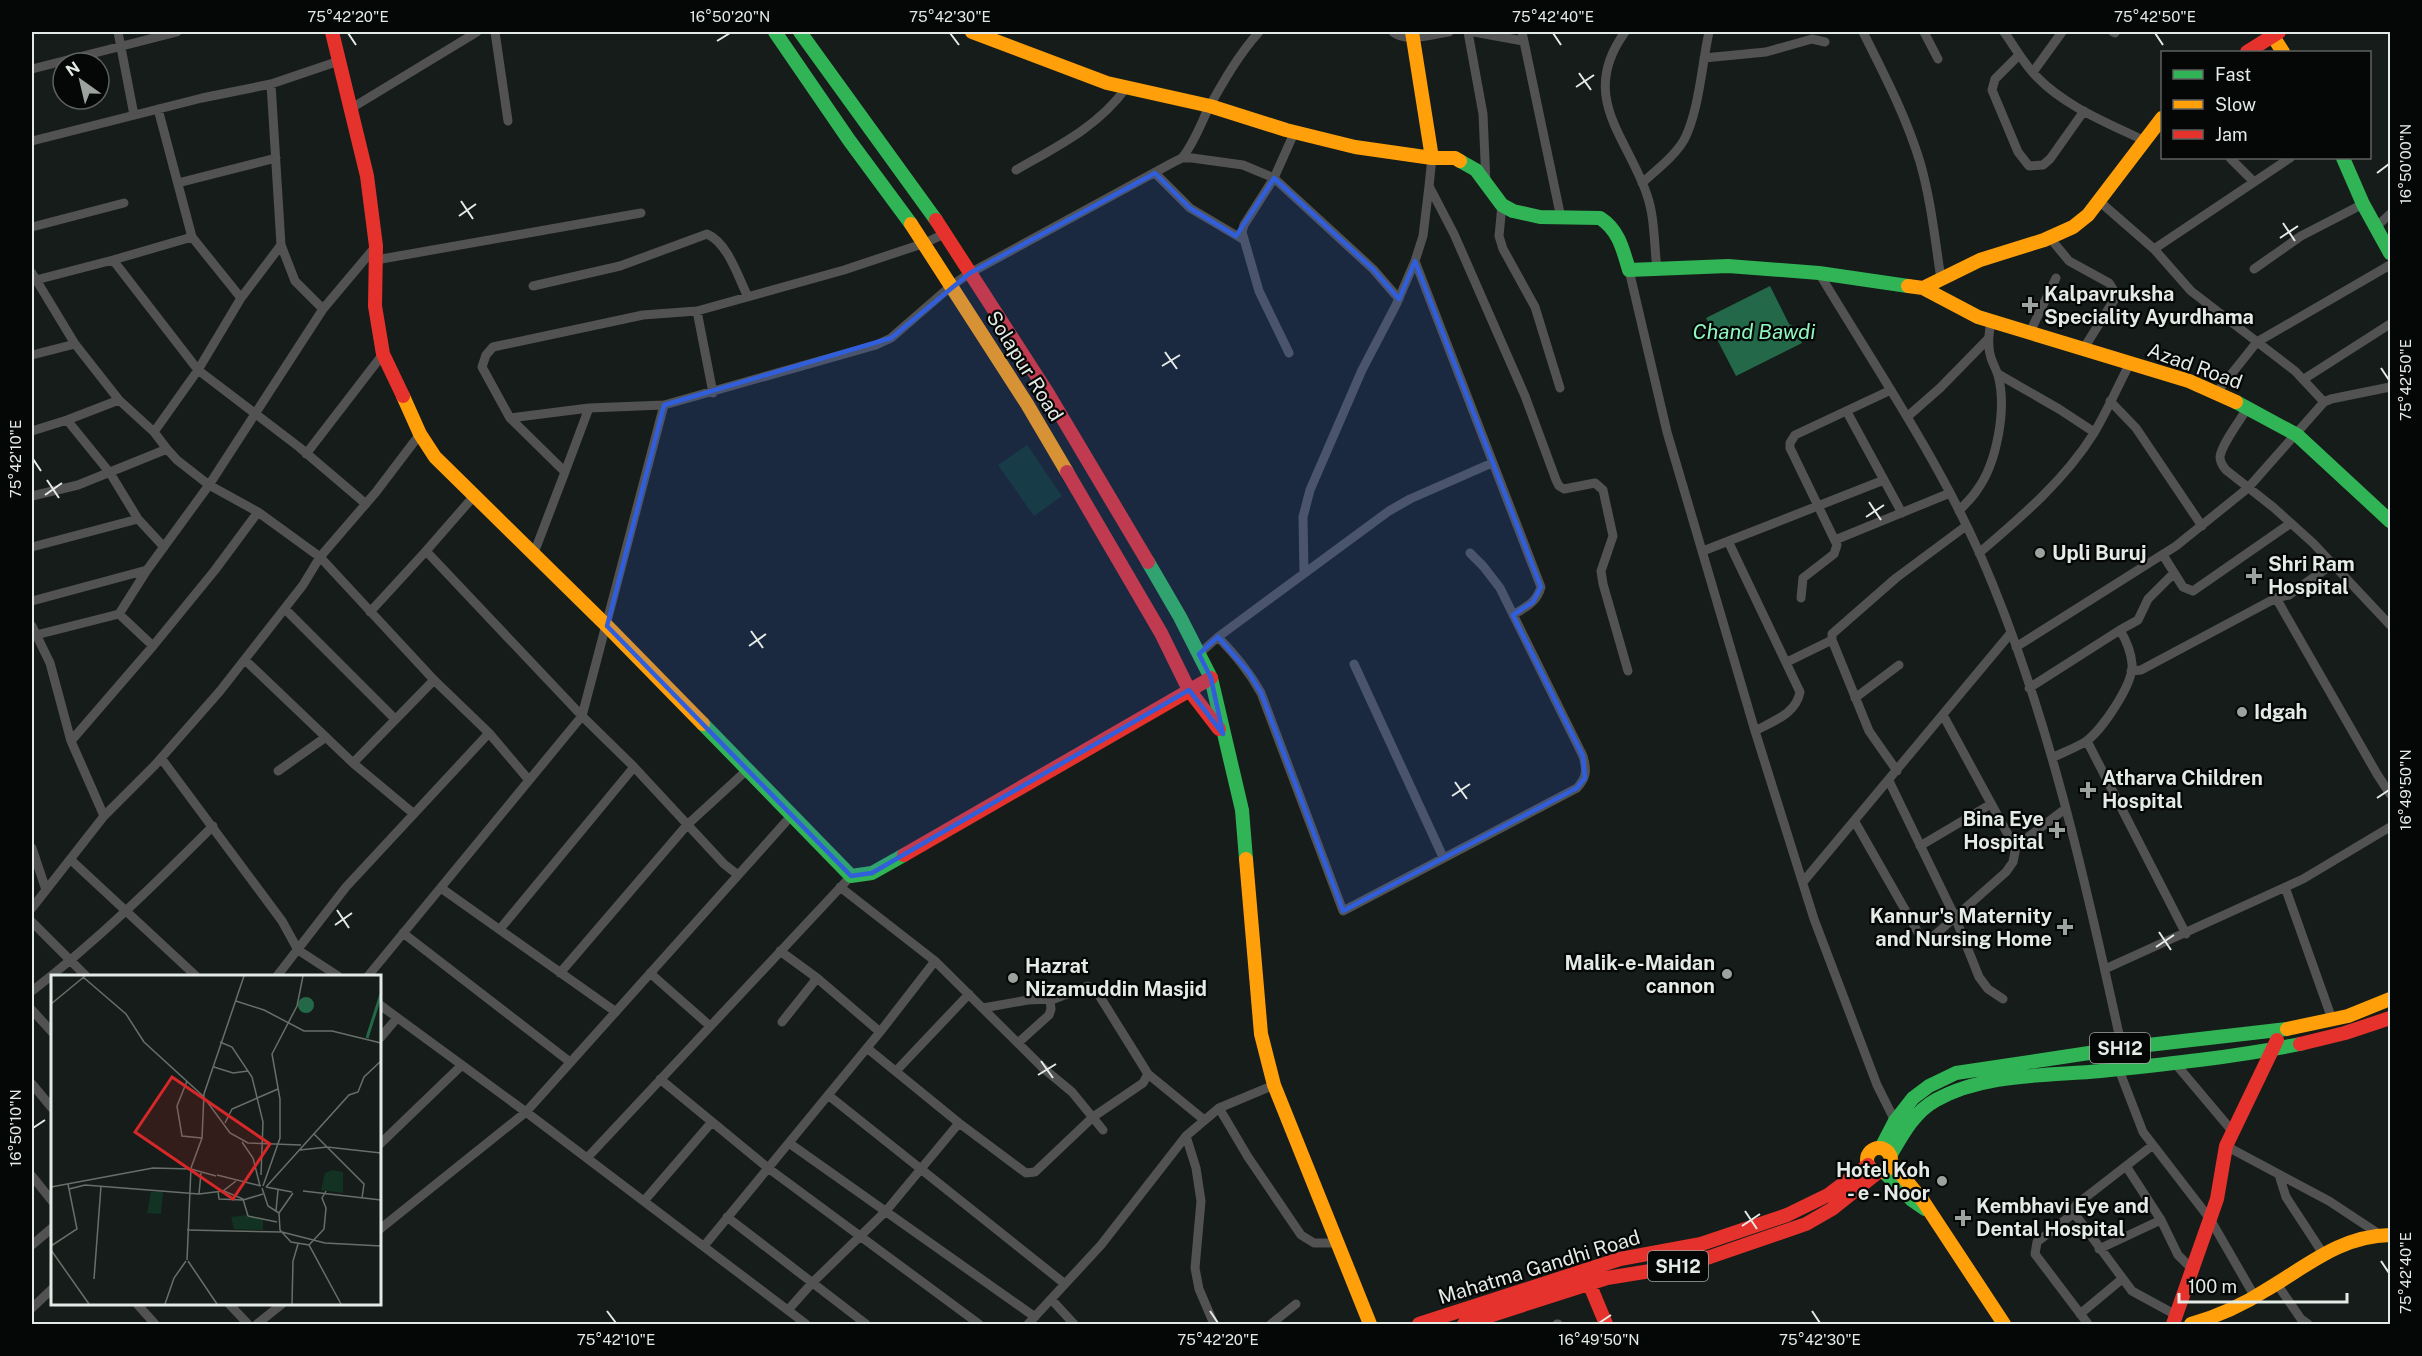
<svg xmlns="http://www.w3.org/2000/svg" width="2422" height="1356" font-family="'Public Sans',sans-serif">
<rect width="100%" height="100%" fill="#161c19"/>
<path fill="#123223" d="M1027,445l35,51 -28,20 -36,-51z"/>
<path fill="#236848" d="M1770,286l19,38 4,2 9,17 -66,33 -30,-58z"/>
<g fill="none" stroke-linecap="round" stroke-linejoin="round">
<path stroke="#515251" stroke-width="9" d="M118,32l16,83
M495,32l13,89
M1393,32c13,11 40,2 56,0
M1468,32l15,82 3,69
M1474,32l49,9
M1522,32l39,186
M1625,32c-47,65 2,104 22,163 8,23 7,50 10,74
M1863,32c21,42 43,84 57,130 11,38 15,78 21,117
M1924,32l14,27
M2004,32c11,15 19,31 33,45 29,30 71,46 108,64
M2113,32l2,1
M2018,56l-23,23 -3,11 26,62 11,14 14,-1 7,-6 34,-48
M1704,58l62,-6 46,-13 13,3
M32,69l145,-37
M2033,72l29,-40
M158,109l34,128
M350,109l127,-77
M32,141l170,-43 69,-14 68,-23
M1182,158c12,-15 18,-32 26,-49 15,-27 31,-55 51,-77
M1432,158l-3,28 25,48 71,162 31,84 3,6 5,3 31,-6 8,7 10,46 -12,35 2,13 25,87
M2230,158l24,24
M1016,170c40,-23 82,-43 110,-82
M1155,173l35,35 54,32
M178,183l98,-25
M1642,183c14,-13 32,-26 42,-43 15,-28 18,-77 25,-108
M2099,201l55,48 37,42 104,80 29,31
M1502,205l-3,31 4,13 32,58 25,81
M32,227l92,-24
M2376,227l14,-13
M2050,238l19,23 40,22 7,11 -2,6 -30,48
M281,245l14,36 28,28 53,-63
M2154,249l136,-91
M113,260l85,110 101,77 67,57
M376,260l265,-47
M1415,261l126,326c-4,15 -15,20 -28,28
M2254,269l47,-33 62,-32
M1629,270l38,162 88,299 59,188 63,166 18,36
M32,273l43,71
M1819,273c55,92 116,181 160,279 68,154 107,331 143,496
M32,281l81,-21 79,-23 49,61 -43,72 -44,62
M533,286l87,-20 87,-32c21,9 31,43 41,63
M241,298l40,-53 -10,-161
M697,311l16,82
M2030,332l26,-54
M1289,353l-30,-62 -17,-59 2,-7 30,-47 21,-47
M32,355l43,-11 44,56 35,32 13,17
M1998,374l61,35 35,23
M2304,379l86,-55
M2217,392l40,-50 133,-77
M2110,401l26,27 66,98
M2248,407c-7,12 -27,38 -28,50 0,6 3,9 6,13l47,37 40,36 77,82
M1847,412l55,101
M1907,417l33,-29 48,-49
M510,418l79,-10 75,-3 212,-60 15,-7 60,-52 19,-13 202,-110 10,-5h10l51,7 31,13 99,91 26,30
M67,420l43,53 28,46
M32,431l35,-11 52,-20
M306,454l77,-100
M565,472l24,-64
M32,496l46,-11 89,-36 10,11 32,25 49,27 62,45 114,123 55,53 39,46
M474,496l-48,55 156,165 52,51 90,97 14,11
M1959,511c6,-7 13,-13 18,-21 20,-27 30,-82 21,-115 -2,-6 -5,-11 -7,-17 -4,-13 -2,-24 0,-37
M1835,540l115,-47
M1728,541l72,151c-4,22 -27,29 -45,39
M32,547l106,-28 26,28
M1703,551l181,-71
M534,553l31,-81 -55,-54 -28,-51 4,-12 7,-8 150,-32 54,-4 147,-41 81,-27 21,-10
M1979,553c41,-35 86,-73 115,-120 13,-22 24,-47 36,-70
M2163,555l20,32 10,4 98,-68
M1304,573l-1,-56 7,-27 52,-120 34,-65 19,-44 8,-25 6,-50
M1801,598l2,-20 31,-24 3,-9 -47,-97v-5l5,-8 96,-45
M2276,598l101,176 13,20
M32,601l115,-31 62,-85 114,-176
M285,609l110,110
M370,612l56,-61
M119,614l28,-44
M32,626l18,37 21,78 33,75 -72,92
M36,635l83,-21 34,32 62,-76 43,-58
M1218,637c17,18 31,34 43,56l82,218 234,-123c10,-11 10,-18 6,-32l-83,-168 -17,-22 -13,-13
M2016,647l160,-101 72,-58 76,-86 7,-3 59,-12
M1199,654l19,-17 171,-126 21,-12 82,-36
M245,660l108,103 61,51
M1787,662l45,-22
M1354,664l89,193
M2131,671l10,-1 135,-72 13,-3 45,-32
M2029,688l91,-58 18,-10 10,-21 26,-26
M1855,698l44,-33
M1943,715l68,125 6,2 6,-1 42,-32
M71,741l82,-95
M2087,741l99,193
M161,758l121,163 16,29 40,26
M2052,758c10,-5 23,-10 33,-16 16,-10 49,-59 47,-78 -1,-12 -6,-24 -12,-34
M353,763l81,-83
M278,771l48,-34
M1897,771l-28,-40 -37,-91v-6l64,-56 70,-52
M1889,781l66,136 24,60 9,12 15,10
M104,816l51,-51 65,-74 83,-106 17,-28 56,-65 44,-58
M1855,822l65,114 7,4 9,-6 70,-62 7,-10 4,-20
M1920,846l71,-42
M32,848l14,42
M71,860l125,116
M1803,882l207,-248
M840,887l95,74 108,107 29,24 31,38
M2285,887l47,132
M441,888l175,124
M32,922l54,54
M500,929l134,-162
M403,933l167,129
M780,951l37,27 63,54
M2105,969l198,-90 87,-52
M560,973l127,-148 60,-55
M650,973l60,53
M277,976l69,-89 143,-154
M368,976l214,-260 82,-311
M32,991c65,-50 123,-107 181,-165
M380,1005l146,107 280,212
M32,1010l20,22
M782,1022l35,-44
M380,1038l17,-20
M1018,1043l31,-28 2,-6 -1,-9
M2111,1049l32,83 67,87 45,78
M2174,1062l59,70
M896,1071l73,-77
M1148,1074l55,45
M660,1079l108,89 211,156
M32,1084l20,24
M828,1095l237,189
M1219,1108l29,49 53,78 13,8h22
M959,1123l67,50 9,-1 58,-55 50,-34 5,-9 -51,-82 -9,-6 -34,13 -26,1 -45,8
M1186,1136l10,32 5,33 -6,67 4,21 15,35
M789,1143l246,174
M380,1144l82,-79
M2153,1145l-76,59 -3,4v5l58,78 44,24
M2226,1146l103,55 50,33
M587,1158l264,-282
M2126,1166l35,54 17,35 14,14
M2279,1175l7,22 36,55
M32,1176l20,25
M644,1201l67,-78
M2074,1213l-37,29 -2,12 53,70
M727,1217l139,107
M380,1229l146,-117 265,-296
M32,1245l20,-17
M704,1246l176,-214 55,-71
M2099,1249l62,-29
M2277,1284l24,35 7,5
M1051,1299l23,25
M137,1304l18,20
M229,1304l19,20
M32,1308l20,-19
M788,1310l24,-27 74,-72 73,-88 -92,-75
M2080,1314l42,-35
M257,1324l25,-20
M1028,1324l73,-79 85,-109 33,-28 55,-23
M1271,1324l25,-20
M1557,1324h1"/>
<path stroke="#30b455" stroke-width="14" d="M775,32l74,108 62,84
M800,32l136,188
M2343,158l20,46 27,49
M1460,161l16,9 26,35 11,6 27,6 60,1c19,12 23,32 29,52l99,-4 91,7 89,13
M2236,402l61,33 93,86
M1148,562l32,55 31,61 31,132 4,49
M703,724l148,152 21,-3 32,-18
M1881,1148l14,-27 18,-23 16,-12 27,-13 166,-25 165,-19
M1890,1156c12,-21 24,-44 46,-56 48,-27 111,-24 165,-29 67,-7 134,-14 199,-27
M1884,1172l28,28 13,9"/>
<path stroke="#ff9f0a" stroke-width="14" d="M972,32l135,51 103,23 76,24 69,17 77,11h23l5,3
M1412,32l20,126
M2270,32l13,20
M911,224l116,180 40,68
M1908,286l15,2 57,-28 64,-20 29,-13 15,-12 74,-97
M1923,288l55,29 211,64 47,21
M403,396l17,38 15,23 172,169 96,98
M1246,859l15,175 13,51 96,239
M2287,1029l61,-13 42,-17
M1867 1160a12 12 0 1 1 24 0a12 12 0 1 1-24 0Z
M1891,1162l32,39 81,123
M2191,1324c27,-8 52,-19 75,-34 41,-24 74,-54 124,-55"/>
<path stroke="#e5322d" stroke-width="14" d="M332,32l35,144 9,70 -1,60 8,48 20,42
M2247,52l32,-20
M936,220l111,172 101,170
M1067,472l94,161 28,57 30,39
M904,855l307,-177
M2300,1044l45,-11 45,-15
M1589,1283l17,41
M1419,1324l201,-65 81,-15 86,-29 41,-20 40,-30
M1464,1324l143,-46 68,-11 35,-10 96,-33 26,-15 45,-36
M2173,1324l44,-125 9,-53 51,-106"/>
</g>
<path fill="#315eda" fill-opacity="0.2" stroke="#315eda" stroke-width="4.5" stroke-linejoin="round" d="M1155,173l35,35 46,28 38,-58 99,91 26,30 16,-38 126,326 -8,15 -20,13 70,141 2,22 -8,10 -234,123 -82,-218 -12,-20 -31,-36 -19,17 12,24 12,56 -34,-44 -317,183 -21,3 -244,-250 57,-221 227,-67 79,-65z"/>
<path fill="none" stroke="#e4ebe7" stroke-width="2" d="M348,33l8,12M950,33l9,12M1553,33l8,12M2155,33l8,12M717,41l13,-8M1579,73l12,17M1576,87l18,-12M2377,173l12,-9M461,201l12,18M459,216l17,-12M2283,223l12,18M2280,238l18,-12M1165,352l12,17M1162,366l18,-11M2381,368l8,12M33,459l8,12M47,480l12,18M45,495l17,-12M1869,502l12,18M1866,517l18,-12M751,631l12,17M749,646l17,-12M1455,782l12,17M1452,796l18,-12M2377,798l12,-8M337,910l12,18M335,925l17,-12M2159,932l12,18M2156,947l18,-12M1041,1061l12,17M1038,1075l18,-11M33,1128l12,-8M1745,1211l12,18M1742,1226l18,-12M2381,1261l8,12M607,1311l9,12M1210,1311l8,12M1812,1311l8,12M1599,1323l12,-8"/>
<g fill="#9ca39f" stroke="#040705" stroke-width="2">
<path d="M2027 296h6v6h6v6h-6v6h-6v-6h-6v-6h6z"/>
<circle cx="2040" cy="553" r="6"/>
<path d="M2251 567h6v6h6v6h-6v6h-6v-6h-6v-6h6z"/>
<circle cx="2242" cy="712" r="6"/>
<path d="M2085 781h6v6h6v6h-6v6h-6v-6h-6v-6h6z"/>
<path d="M2054 821h6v6h6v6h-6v6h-6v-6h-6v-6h6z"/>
<path d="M2062 918h6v6h6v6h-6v6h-6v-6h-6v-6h6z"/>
<circle cx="1727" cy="974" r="6"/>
<circle cx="1013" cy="978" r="6"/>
<circle cx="1942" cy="1181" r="6"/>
<path d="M1960 1209h6v6h6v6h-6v6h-6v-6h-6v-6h6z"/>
</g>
<g text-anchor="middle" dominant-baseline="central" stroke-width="4.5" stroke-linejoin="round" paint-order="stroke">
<g fill="#040705" stroke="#a1a7a3" stroke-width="1.5">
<rect x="2090" y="1033" width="60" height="30" rx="4.5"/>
<rect x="1648" y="1251" width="60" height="30" rx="4.5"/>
</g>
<g font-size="18" font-weight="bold" fill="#e4ebe7">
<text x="2120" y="1048">SH12</text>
<text x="1678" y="1266">SH12</text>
</g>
<g font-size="20" font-weight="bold" fill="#e4ebe7" stroke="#040705" text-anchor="start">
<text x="2044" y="294">Kalpavruksha<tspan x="2044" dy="23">Speciality Ayurdhama</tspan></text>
<text x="2052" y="553">Upli Buruj</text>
<text x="2268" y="564">Shri Ram<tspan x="2268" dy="23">Hospital</tspan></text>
<text x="2254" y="712">Idgah</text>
<text x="2102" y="778">Atharva Children<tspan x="2102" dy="23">Hospital</tspan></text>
<text x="2044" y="819" text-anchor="end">Bina Eye<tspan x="2044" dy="23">Hospital</tspan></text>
<text x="2052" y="916" text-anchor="end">Kannur's Maternity<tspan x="2052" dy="23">and Nursing Home</tspan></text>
<text x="1715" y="963" text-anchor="end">Malik-e-Maidan<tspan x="1715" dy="23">cannon</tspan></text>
<text x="1025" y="966">Hazrat<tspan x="1025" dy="23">Nizamuddin Masjid</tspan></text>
<text x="1930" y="1170" text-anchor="end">Hotel Koh<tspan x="1930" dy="23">- e - Noor</tspan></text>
<text x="1976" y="1206">Kembhavi Eye and<tspan x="1976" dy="23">Dental Hospital</tspan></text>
</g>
<g font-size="20" fill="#e4ebe7" stroke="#040705">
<text transform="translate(1025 366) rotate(58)">Solapur Road</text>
<text transform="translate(2195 366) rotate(20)">Azad Road</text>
<text transform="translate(1539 1267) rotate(-17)">Mahatma Gandhi Road</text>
</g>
<g font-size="21" font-style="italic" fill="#8ff6c0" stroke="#040705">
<text x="1754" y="331">Chand Bawdi</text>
</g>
</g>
<g transform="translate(51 975)">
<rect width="330" height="330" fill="#161c19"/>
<path d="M281,195l11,2v21l-22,-3 4,-17zM100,217h12l-2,22 -14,-1zM195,240l17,5v10l-29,-1 -3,-12z" fill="#123223"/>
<path d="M247 30a8 8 0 1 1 16 0a8 8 0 1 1-16 0Z" fill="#236848"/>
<path fill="none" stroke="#236848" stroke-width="3" d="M316,63l14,-44"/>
<path fill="none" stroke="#686f6b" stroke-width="1.5" d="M32,2l43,37 18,28 59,54 27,37 18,10 53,2M185,26l28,9 40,21h28l49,12M0,29l34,-28M169,67l12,5 20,30 11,45 -2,53M163,92l19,6 15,-2M136,106l-10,25 5,30 20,2M174,148l7,-14 46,-20M263,159l50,50 -2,14M191,167l11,16 7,28M249,175l27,-3 54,6M166,200l44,11M17,209l1,5 16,-4 114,9 24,-3 13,-10M212,211l17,-48v-39l-8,-45 25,-48 6,-30M0,212l102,-19 38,1 25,7M215,212l83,-92 9,-3 6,-15 17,-16M215,212l26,5M211,213l6,18 11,7 1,17 11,12 18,3 32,59M167,216l1,8 24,1 20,-6M173,216l19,8 5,17M252,216l78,9M148,219l2,-21M225,236l2,-21M228,238l14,-20M197,241l29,6M136,255l95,2 43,11 56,3M258,270l15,-16 2,-21 -4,-10 4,-7M0,271l26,-17 -8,-40M0,275l38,54M136,285l4,-92 11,-30 2,-44 40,-118M137,286l29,43M43,304l7,-93M114,329l9,-26 12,-17M241,329l1,-43 5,-17"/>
<path fill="#d62828" fill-opacity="0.15" stroke="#d62828" stroke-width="3" d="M121,102l98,67 -37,55 -98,-67z"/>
<rect width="330" height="330" fill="none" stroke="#e4ebe7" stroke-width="3"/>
</g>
<rect width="2422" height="1356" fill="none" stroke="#040705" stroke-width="66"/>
<rect x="2161" y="51" width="210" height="108" fill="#040705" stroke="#5e625f" stroke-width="1.5"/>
<rect x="2173" y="70" width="30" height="9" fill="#30b455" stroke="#5e625f" stroke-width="1.5"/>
<text x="2215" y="81" font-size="18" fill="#e4ebe7">Fast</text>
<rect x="2173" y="100" width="30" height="9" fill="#ff9f0a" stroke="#5e625f" stroke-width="1.5"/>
<text x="2215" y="111" font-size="18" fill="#e4ebe7">Slow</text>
<rect x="2173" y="130" width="30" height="9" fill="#e5322d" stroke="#5e625f" stroke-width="1.5"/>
<text x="2215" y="141" font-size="18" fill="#e4ebe7">Jam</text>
<g transform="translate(81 81) rotate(326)"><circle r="28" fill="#040705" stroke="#5e625f" stroke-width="1.5"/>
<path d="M0-4.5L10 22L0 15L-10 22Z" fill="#9ca39f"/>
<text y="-9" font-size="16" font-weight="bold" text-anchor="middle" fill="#e4ebe7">N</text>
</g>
<path d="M2179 1293v9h168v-9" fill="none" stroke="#e4ebe7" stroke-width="3"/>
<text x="2188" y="1293" font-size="18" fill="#e4ebe7" stroke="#040705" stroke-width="4.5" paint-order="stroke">100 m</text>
<rect x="33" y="33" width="2356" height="1290" fill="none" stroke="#e4ebe7" stroke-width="2"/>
<g font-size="15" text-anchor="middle" fill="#e4ebe7">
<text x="348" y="22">75°42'20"E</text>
<text x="730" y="22">16°50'20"N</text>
<text x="950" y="22">75°42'30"E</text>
<text x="1553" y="22">75°42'40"E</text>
<text x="2155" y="22">75°42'50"E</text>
<text transform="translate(2406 164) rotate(-90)" y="5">16°50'00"N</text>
<text transform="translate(2406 380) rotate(-90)" y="5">75°42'50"E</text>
<text transform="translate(16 459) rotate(-90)" y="5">75°42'10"E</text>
<text transform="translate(2406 790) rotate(-90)" y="5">16°49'50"N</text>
<text transform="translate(16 1128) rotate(-90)" y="5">16°50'10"N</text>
<text transform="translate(2406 1273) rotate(-90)" y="5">75°42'40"E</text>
<text x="616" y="1345">75°42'10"E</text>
<text x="1218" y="1345">75°42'20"E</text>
<text x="1599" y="1345">16°49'50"N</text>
<text x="1820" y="1345">75°42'30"E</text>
</g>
</svg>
